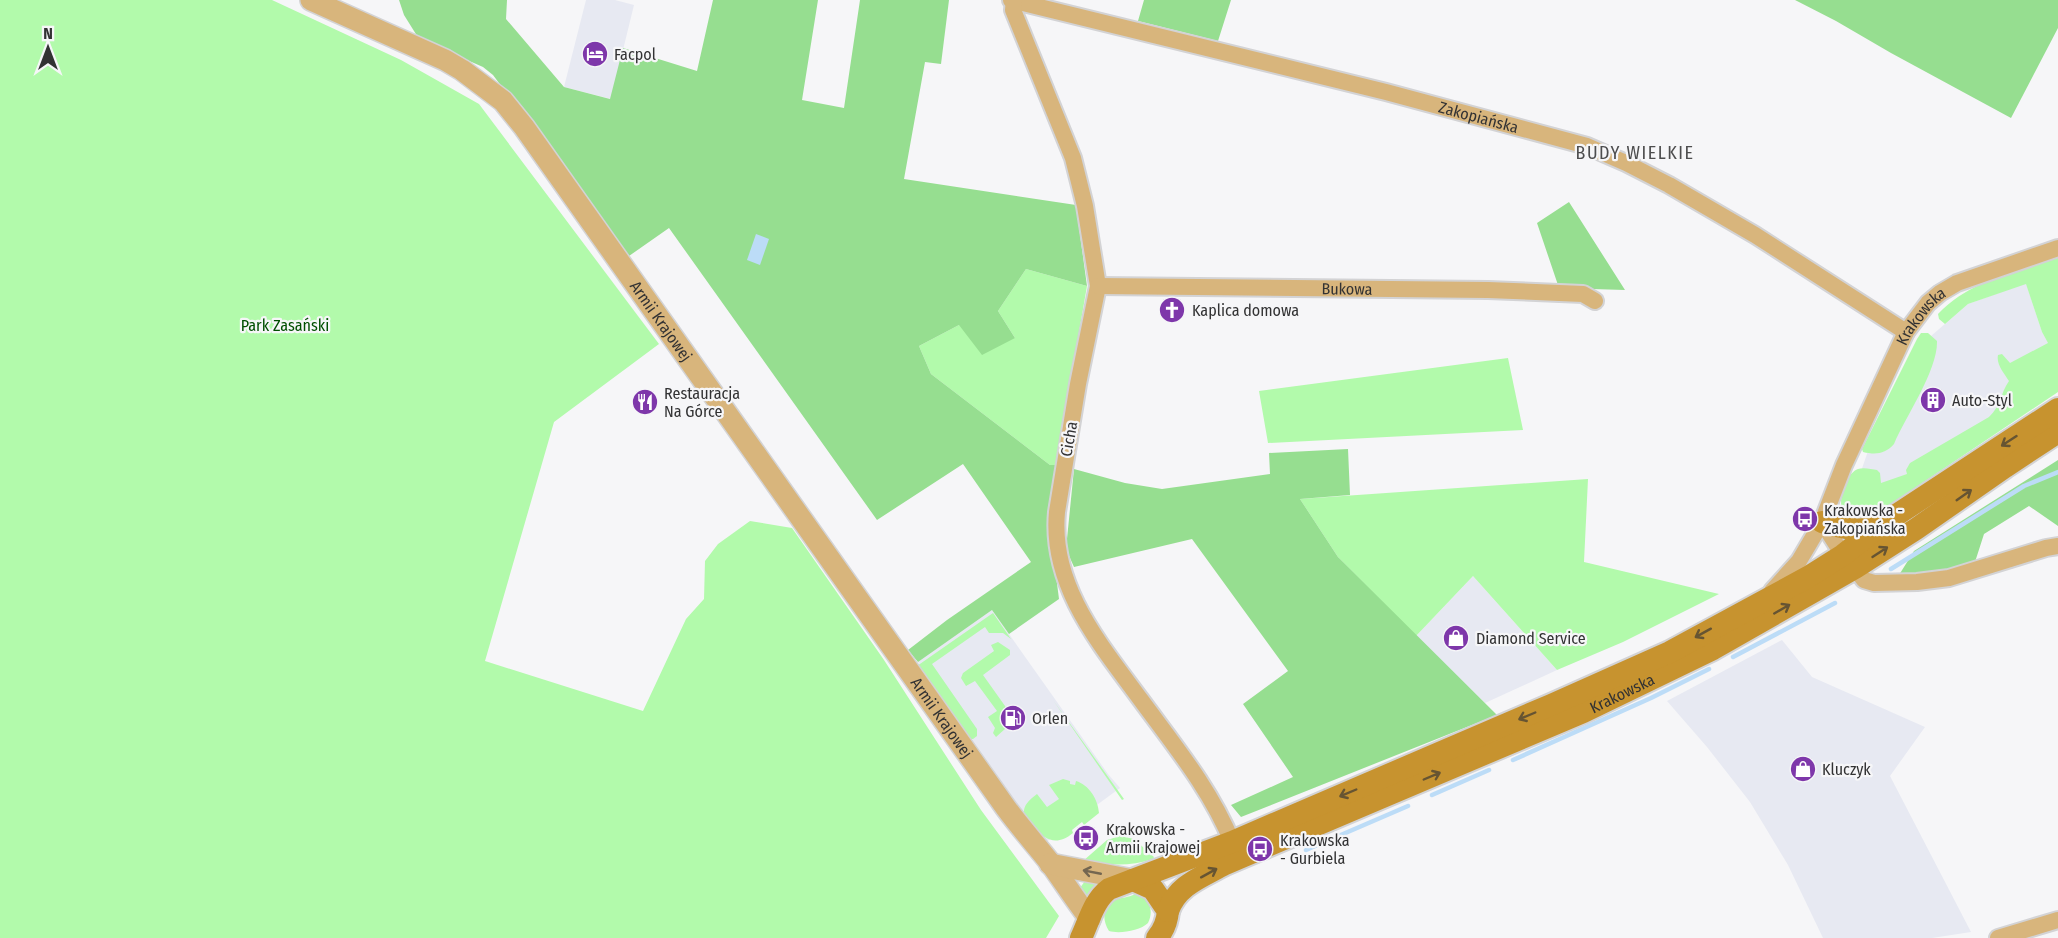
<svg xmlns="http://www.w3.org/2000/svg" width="2058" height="938" font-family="'Fira Sans Condensed',sans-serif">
<rect width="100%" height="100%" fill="#f6f6f8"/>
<path fill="#e7e9f2" d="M586,0h29l19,5 -23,94 -47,-12z
M2026,283l16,49 16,28v16l-182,132 -18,-28 10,-29 63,-115 37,-32z
M1473,576l84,94 -72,33 -69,-67z
M992,610l116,164 12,14 -75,55 -127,-181z
M1782,640l30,37 113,50 -35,49 81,156 -39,6h-109l-35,-73 -38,-63 -43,-55 -40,-46z"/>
<path fill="#b2faab" d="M0,0h272l129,60 78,44 180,240 -105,78 -69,239 158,50 43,-92 18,-20 1,-38 13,-17 32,-23 42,7 92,132 97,150 78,106 -13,22h-1046z
M2058,257v135l-188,126c-9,1 -22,3 -27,-6 -6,-11 3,-39 15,-43 5,-2 14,0 19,1l3,3 1,10 26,-9 -1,-4 4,-7 79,-46c12,-11 11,-23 20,-36 -5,-8 -13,-17 -11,-26l4,-1 8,9 38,-20 -6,-11 -16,-48 -58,20 -23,20 -6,-5 -1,-5c31,-33 79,-43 120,-57z
M1026,269l61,17 -31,179h-6l-119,-91 -12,-28 40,-21 56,13 -17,-27z
M1921,333h7l9,8c1,29 -31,75 -43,103 -9,10 -18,11 -31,8l-1,-3 55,-110z
M1508,358l15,72 -255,13 -9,-52z
M1588,479l-4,83 135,32 -96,48 -66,28 -84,-94 -57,60 -78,-79 -38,-58z
M993,613l18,26 -8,-6h-14l-4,-6 -53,37 45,65v7l-4,3h-4l-52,-73z
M998,642l12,8v5l-27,20 32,45 -19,17 -3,-4 2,-5 -7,-11 9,-6 -22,-30 -9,5 -5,-8 2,-5 31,-22 -3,-6z
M1053,700l71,99 -2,1z
M1063,779l7,2v3l5,1 1,-4c13,4 22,18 23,32l-15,12 -2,-3 -10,8 1,3c-16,13 -27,8 -39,-6l-4,2c-9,-17 -9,-23 7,-35l10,13 12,-8 -10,-14z
M1120,836l14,3 20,18 -1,2c-23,8 -46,6 -70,2l24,-21z
M1085,881l17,3 -15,18 -10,-10z
M1135,894l8,1c8,8 10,18 5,28 -8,8 -29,11 -39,8 -7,-11 -7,-25 6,-31 7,-3 13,-2 20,-6z"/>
<path fill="#96de90" d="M399,0h108l-1,19 58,68 46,12 13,-51 74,23 16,-71h105l-16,100 42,8 16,-108h89l-8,64 -16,-2 -21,117 172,26 11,81 -61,-17 -28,42 17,27 -33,17 -23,-30 -40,21 12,28 119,91h6l-7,56 10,78 -50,35 -17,-24 -74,52 -10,-12 39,-30 84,-58 -68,-98 -86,56 -208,-292 -40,28 -136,-181 -10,-8 -64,-28 -15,-24z
M1144,0h87l-13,41 -80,-20z
M1795,0h263v28l-47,90 -120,-65 -55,-32z
M1569,202l56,88 -66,-2 -22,-65z
M1348,449l2,46 -50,4 38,58 159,158 -256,102 -10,-12 62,-28 -50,-73 45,-33 -96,-132 -118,28 -8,-18 8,-80 51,14 37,6 108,-15 -1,-21z
M2058,460v66l-29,-20 -45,28 -9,28 -42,11 -34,2 15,-24z"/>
<path fill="#bcdcf7" d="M756,234l13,5 -9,26 -13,-5z"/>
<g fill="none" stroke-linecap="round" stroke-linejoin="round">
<path stroke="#bcdcf7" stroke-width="4.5" d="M1891,569l133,-83 34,-14
M1733,657l102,-54
M1513,760l138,-62 58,-29
M1432,795l57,-25
M1306,850l102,-44"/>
<g stroke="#d3d3d5" stroke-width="20">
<g id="minor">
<path id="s1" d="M1011,0l375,92 201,54 39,17 43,22 86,50 151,97"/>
<path d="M1014,1l-1,9 60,148 12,48 13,80 -20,98 -21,128c-7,74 43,132 84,188 33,45 70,90 91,142"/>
<path id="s2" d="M1098,286l390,4 95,4 12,7"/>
<path d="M1822,522l21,33"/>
<path d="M1855,568l9,12 10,3 43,-1 32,-4 97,-30 12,-2"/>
<path id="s3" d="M1772,591l27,-30 23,-39 22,-57 62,-133 22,-29 12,-10 17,-10 101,-35"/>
<path d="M1998,938l60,-18"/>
</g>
</g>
<g stroke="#d3d3d5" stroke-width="24">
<g id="tertiary">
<path id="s4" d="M311,0l134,60 17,10 41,31 21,26 482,681c14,19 30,37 45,56 13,18 25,37 39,55"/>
<path d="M1050,864l83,16"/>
</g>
</g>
<g stroke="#d3d3d5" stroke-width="26">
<g id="secondary">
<path d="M1822,522c23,6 35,11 57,4"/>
<path d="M1133,880l20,9 15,22c-1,11 -4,19 -11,27"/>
<path id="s5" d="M1168,911c9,-26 34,-34 57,-47l358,-152 130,-63 142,-81 61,-39 89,-62 53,-35"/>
<path d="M1081,938c8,-17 13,-38 28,-49l123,-47 319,-137 119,-53 138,-75 35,-22 38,-30 177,-116"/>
</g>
</g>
<use href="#minor" stroke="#d8b57c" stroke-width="16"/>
<use href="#tertiary" stroke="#d8b57c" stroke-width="21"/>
<use href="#secondary" stroke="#c7932f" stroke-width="22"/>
</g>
<defs><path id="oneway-shaft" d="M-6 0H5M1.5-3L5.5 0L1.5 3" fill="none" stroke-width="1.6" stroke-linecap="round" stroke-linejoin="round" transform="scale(1.5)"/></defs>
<g stroke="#665432">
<use href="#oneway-shaft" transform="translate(2009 441) rotate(147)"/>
<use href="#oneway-shaft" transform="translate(1964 495) rotate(-35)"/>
<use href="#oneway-shaft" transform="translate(1880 552) rotate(-33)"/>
<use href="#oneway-shaft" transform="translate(1782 609) rotate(-30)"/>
<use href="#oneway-shaft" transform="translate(1703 633) rotate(151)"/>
<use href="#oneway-shaft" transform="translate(1527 716) rotate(157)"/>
<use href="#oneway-shaft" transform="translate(1432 776) rotate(-23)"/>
<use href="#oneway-shaft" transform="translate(1348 793) rotate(157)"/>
<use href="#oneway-shaft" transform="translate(1209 873) rotate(-29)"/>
</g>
<use stroke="#746650" href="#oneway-shaft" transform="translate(1092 872) rotate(-169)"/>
<defs>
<g id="hotel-disc" transform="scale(1.35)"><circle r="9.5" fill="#7e37aa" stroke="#f6f6f8"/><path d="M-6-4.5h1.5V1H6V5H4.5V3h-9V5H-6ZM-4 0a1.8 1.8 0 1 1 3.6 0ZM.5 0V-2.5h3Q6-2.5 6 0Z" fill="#fff"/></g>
<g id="church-disc" transform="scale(1.35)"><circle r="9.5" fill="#7e37aa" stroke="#f6f6f8"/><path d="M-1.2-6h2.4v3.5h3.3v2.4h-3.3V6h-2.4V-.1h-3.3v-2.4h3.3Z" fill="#fff"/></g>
<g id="building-disc" transform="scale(1.35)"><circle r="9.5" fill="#7e37aa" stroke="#f6f6f8"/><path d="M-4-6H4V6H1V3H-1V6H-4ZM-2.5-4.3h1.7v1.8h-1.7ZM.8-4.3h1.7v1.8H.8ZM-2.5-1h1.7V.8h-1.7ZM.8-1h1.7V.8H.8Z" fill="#fff"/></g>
<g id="restaurant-disc" transform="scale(1.35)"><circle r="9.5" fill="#7e37aa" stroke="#f6f6f8"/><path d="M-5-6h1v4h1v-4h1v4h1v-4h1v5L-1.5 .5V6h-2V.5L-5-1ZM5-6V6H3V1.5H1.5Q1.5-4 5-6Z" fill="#fff"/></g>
<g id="bus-disc" transform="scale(1.35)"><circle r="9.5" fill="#7e37aa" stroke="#f6f6f8"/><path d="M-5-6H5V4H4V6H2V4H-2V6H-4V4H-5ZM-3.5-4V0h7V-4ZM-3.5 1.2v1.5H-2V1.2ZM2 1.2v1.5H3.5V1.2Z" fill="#fff"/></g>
<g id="shop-disc" transform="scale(1.35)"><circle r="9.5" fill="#7e37aa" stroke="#f6f6f8"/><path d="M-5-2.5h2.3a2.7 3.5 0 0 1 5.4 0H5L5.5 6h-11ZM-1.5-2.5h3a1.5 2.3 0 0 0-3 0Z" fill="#fff"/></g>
<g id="fuel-disc" transform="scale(1.35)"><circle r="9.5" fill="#7e37aa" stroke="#f6f6f8"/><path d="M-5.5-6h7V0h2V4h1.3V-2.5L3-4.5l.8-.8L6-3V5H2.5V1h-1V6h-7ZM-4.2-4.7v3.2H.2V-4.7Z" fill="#fff"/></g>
</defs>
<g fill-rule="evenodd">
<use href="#hotel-disc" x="595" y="54"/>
<use href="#church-disc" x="1172" y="310"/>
<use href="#building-disc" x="1933" y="400"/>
<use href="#restaurant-disc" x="645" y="402"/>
<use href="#bus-disc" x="1805" y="519"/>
<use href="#shop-disc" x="1456" y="638"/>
<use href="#fuel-disc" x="1013" y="718"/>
<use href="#shop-disc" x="1803" y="769"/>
<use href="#bus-disc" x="1086" y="838"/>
<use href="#bus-disc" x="1260" y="849"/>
</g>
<g text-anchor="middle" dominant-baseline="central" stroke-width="4.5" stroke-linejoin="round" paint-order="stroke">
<g font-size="16" fill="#323233" stroke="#f6f6f8" text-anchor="start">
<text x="614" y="54">Facpol</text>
<text x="1192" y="310">Kaplica domowa</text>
<text x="664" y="393">Restauracja<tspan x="664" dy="18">Na Górce</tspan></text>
<text x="1952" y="400">Auto-Styl</text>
<text x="1824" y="510">Krakowska -<tspan x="1824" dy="18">Zakopiańska</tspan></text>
<text x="1476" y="638">Diamond Service</text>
<text x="1032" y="718">Orlen</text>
<text x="1822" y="769">Kluczyk</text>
<text x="1106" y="829">Krakowska -<tspan x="1106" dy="18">Armii Krajowej</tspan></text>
<text x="1280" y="840">Krakowska<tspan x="1280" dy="18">- Gurbiela</tspan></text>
</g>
<g font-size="16" fill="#323233" stroke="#f6f6f8">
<text stroke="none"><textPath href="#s1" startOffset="482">Zakopiańska</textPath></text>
<text stroke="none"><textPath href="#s2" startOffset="249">Bukowa</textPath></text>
<text stroke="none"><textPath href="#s3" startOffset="315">Krakowska</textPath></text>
<text stroke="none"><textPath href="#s4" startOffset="489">Armii Krajowej</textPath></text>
<text transform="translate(1069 439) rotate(-80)">Cicha</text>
<text stroke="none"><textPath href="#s5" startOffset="508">Krakowska</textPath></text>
<text stroke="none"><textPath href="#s4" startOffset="975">Armii Krajowej</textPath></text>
</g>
<g font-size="16" fill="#004f00" stroke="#f6f6f8">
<text x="285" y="325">Park Zasański</text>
</g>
<g font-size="18" letter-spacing="1.5" fill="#4d4d4e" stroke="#f6f6f8">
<text x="1635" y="153">BUDY WIELKIE</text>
</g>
</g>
<g transform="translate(48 48)" stroke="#f6f6f8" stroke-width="4.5" paint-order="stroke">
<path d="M0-4.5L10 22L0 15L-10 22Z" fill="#323233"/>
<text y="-9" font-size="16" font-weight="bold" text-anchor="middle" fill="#323233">N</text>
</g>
</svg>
